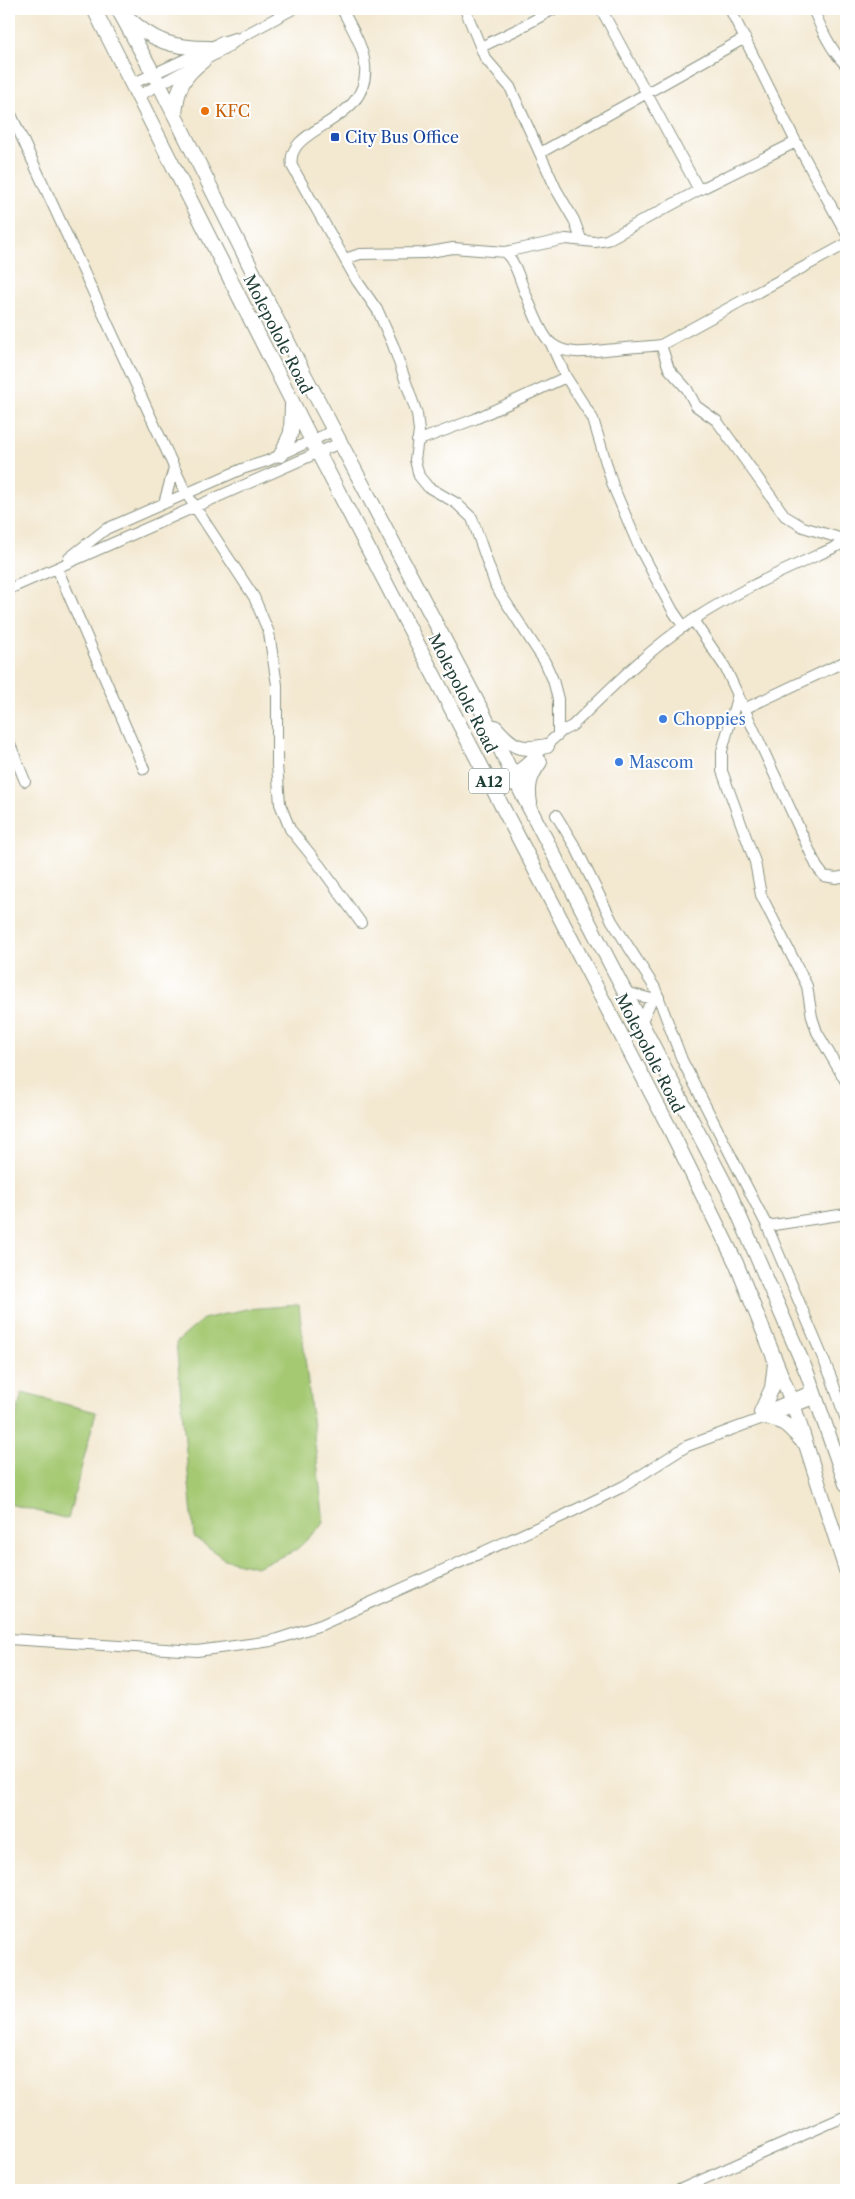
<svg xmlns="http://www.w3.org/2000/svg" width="855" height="2199" font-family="'Libre Caslon Text',serif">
<rect width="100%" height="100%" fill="#fff"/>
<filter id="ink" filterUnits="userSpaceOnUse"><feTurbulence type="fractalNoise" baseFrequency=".02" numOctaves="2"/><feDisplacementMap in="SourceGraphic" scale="10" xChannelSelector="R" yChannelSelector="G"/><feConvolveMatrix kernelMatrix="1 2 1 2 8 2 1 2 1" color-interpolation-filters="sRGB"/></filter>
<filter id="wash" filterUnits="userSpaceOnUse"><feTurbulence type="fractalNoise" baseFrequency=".0096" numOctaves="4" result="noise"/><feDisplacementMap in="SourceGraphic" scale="20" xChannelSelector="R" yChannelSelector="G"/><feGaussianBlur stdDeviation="1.12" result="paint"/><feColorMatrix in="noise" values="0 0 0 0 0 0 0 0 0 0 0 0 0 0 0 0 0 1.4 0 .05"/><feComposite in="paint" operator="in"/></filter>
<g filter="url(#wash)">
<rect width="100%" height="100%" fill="#f3e8d0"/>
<path fill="#a5c973" stroke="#628354" d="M299,1305l25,218 -29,28 -39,16 -32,-8 -30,-22 -18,-194 27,-24 43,-10z
M22,1393l74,19 -28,107 -59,-15v-61z"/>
</g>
<g filter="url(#ink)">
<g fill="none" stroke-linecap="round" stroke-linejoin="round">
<g stroke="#899282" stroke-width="12">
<path id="minor" d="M342,9c9,18 21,36 23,56 6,60 -81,60 -73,101l65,115 21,30 15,34 24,69 2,17 -4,29 4,16 9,11 28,16 16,15 24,69 49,75 8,18 5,19v36
M465,9l20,49 25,29 46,102 18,31 7,19
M601,9l98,181
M730,9l66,133 50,91
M813,9c8,19 18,42 33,56
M481,47l37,-18 36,-20
M132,84l90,-42 13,-4
M138,96l87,-47 18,-13 50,-27
M9,110l177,383 68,104 15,36 8,52v80l3,39 10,25 30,37 41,57
M540,153l205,-115
M505,252c12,12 15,30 22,45 5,12 15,40 25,47 18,14 43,6 64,5 15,-2 30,-2 45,-4l185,-101
M345,259l15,-5 64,-1 29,-5 52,4 61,-13 29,3 12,-2 92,-50 97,-48
M661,345l8,24 18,20 9,17 21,15 68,95 18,11 43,13
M566,377l27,42 20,67 26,61 34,64 11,16
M417,441l58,-22 91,-42 -15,-33
M164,503l10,-35
M69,558l37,-29 136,-60 25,-8 68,-31
M57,568l87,201
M9,589l333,-147
M693,620l32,47 92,200 7,9 12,2 10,-2
M738,694l-16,57v20l33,91 6,33 46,91 5,31 5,15 29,50
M744,709l102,-48
M9,742l16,39
M493,788l31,-23 38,-34 10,-5c39,-38 76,-76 121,-106 48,-32 102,-54 153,-78
M497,795l38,-29
M556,815l20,33 36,73 43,67 27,72 85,166 64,151 15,43
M625,992l27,7 7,-2
M641,1023l11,-24
M767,1226l79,-12
M760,1413l53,-23
M9,1639l188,12 74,-10 50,-16 244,-110 59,-29 63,-40 130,-48
M679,2190l167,-74"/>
</g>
<g stroke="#899282" stroke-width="16">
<path id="major" d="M94,9l218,432 358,688 66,134 58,144 52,163
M118,9l41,75 143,286 181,343 33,69 213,410 78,181 39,111
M126,16c27,26 47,32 83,32
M175,115c2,-26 7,-38 28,-54
M281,455l10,-22 1,-28
M495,727c18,21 25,24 52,19
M530,803c-3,-17 0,-27 10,-41
M761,1412l11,-24 3,-25
M765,1418c19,1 25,10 37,23"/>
</g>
<use href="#minor" stroke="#fff" stroke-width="10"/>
<use href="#major" stroke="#fff" stroke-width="14"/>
</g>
</g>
<circle fill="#e8710a" stroke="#fff" stroke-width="2" cx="205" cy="111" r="5"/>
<rect fill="#1a4fb4" stroke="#fff" stroke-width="2" x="330" y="132" width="10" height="10" rx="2.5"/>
<g fill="#3f7fe0" stroke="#fff" stroke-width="2">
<circle cx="663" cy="719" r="5"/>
<circle cx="619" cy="762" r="5"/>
</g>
<g text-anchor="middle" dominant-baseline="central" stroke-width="4" stroke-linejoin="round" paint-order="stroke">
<rect fill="#fff" stroke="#627771" stroke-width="1" x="469" y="768.5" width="40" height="25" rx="4"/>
<g font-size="15" font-weight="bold" fill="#1f3d34">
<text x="489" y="781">A12</text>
</g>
<g font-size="16" fill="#c56008" stroke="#fff" text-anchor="start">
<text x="215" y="111">KFC</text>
</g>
<g font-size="16" fill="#164399" stroke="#fff" text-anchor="start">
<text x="345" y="137">City Bus Office</text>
</g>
<g font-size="16" fill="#1f3d34" stroke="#fff">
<text transform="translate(278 334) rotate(63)">Molepolole Road</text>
<text transform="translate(463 693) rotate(63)">Molepolole Road</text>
<text transform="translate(650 1053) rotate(63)">Molepolole Road</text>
</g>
<g font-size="16" fill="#366cbe" stroke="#fff" text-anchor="start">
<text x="673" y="719">Choppies</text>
<text x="629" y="762">Mascom</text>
</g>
</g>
<rect width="855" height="2199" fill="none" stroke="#fff" stroke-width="30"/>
</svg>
